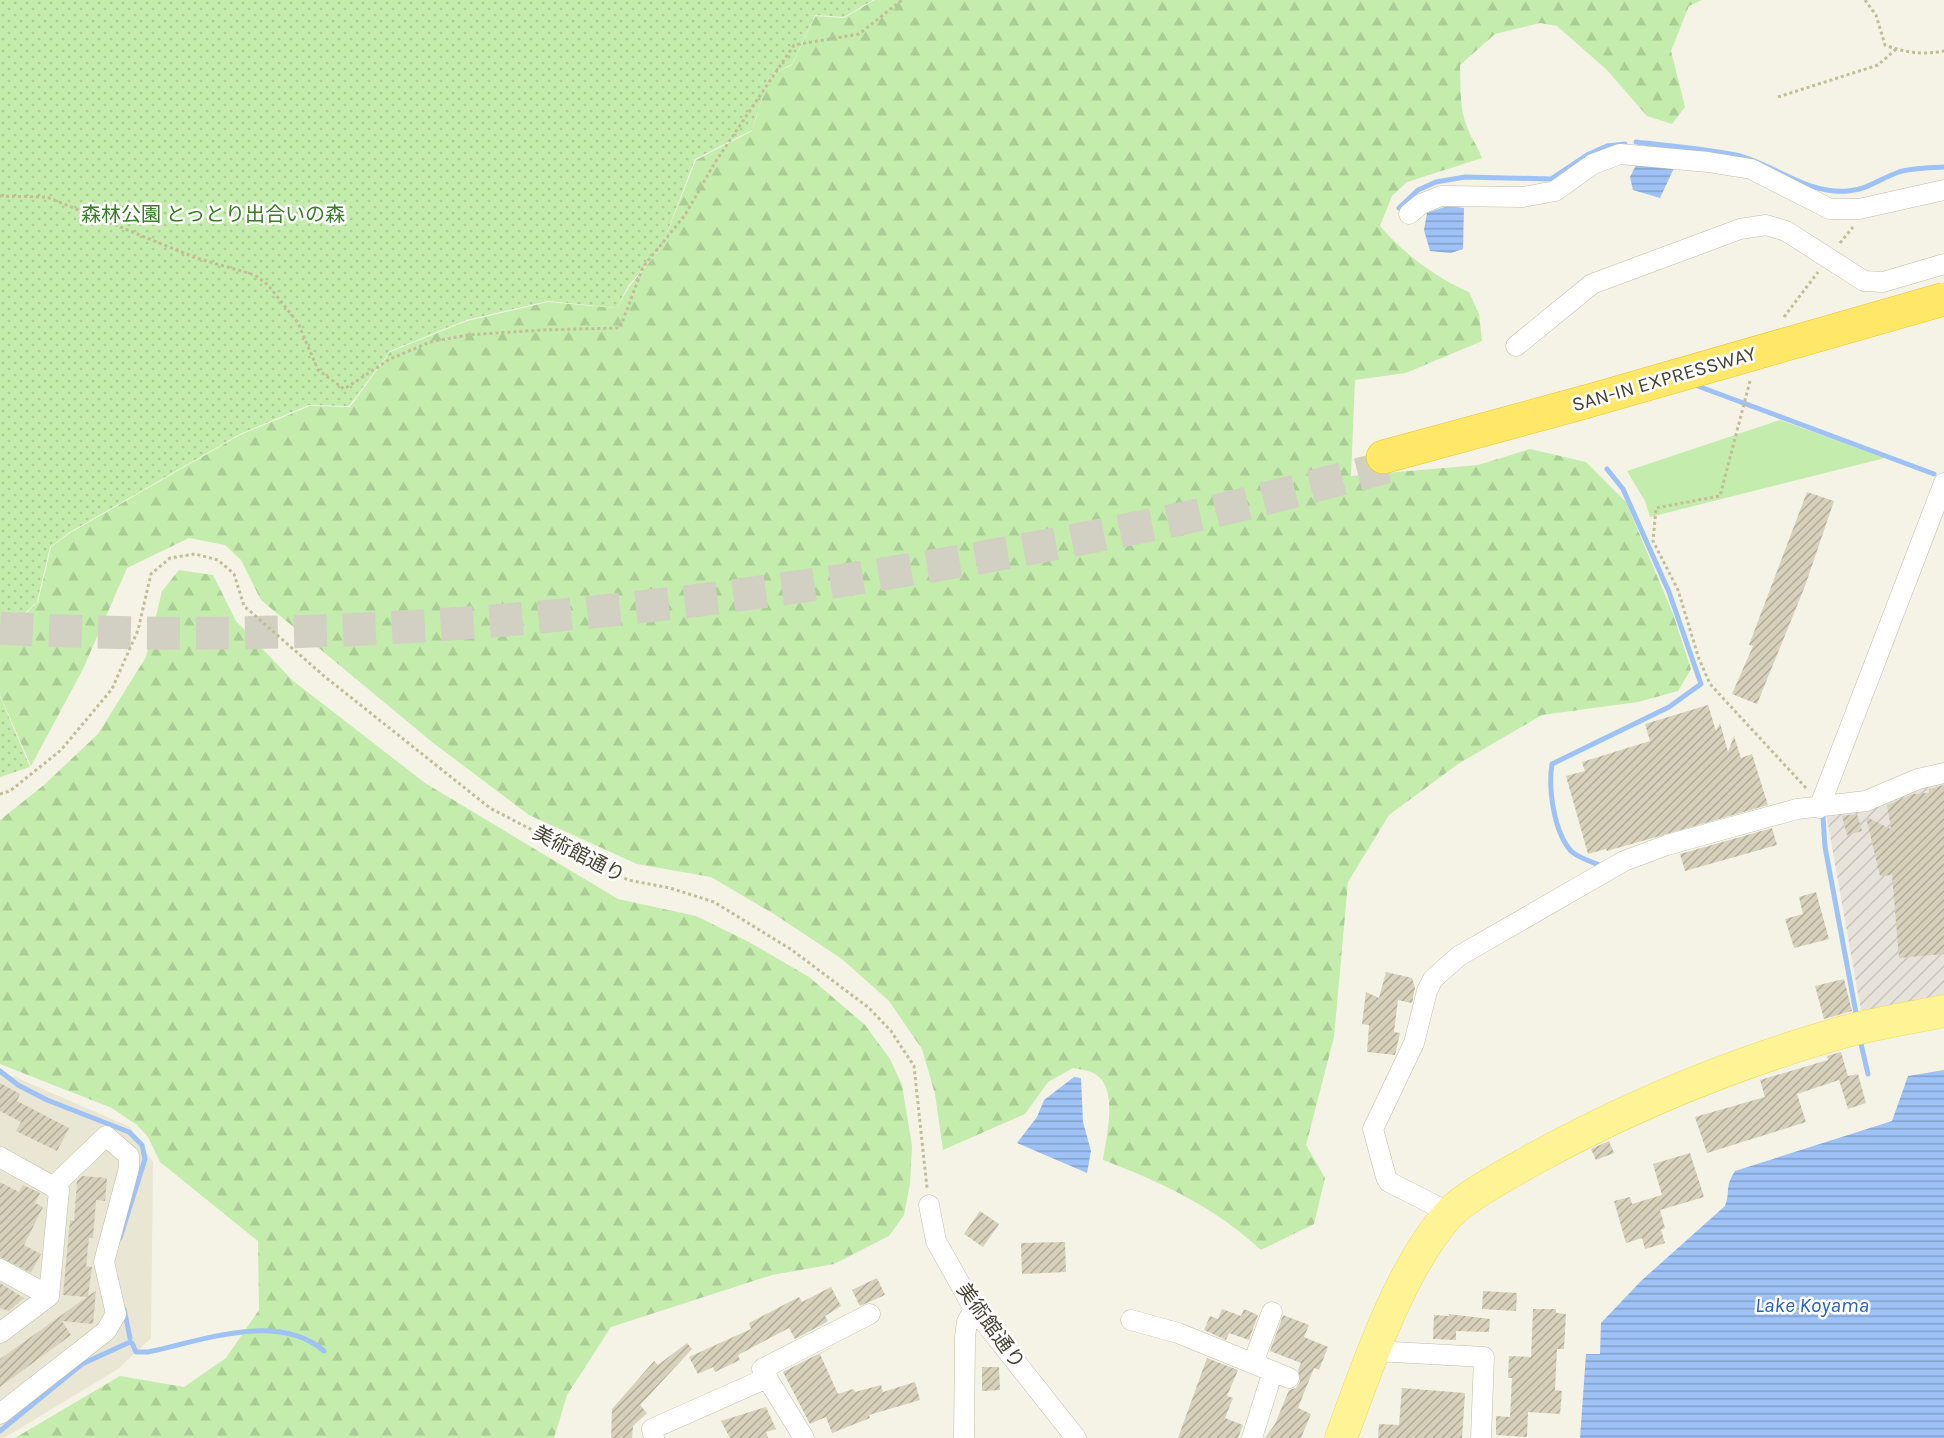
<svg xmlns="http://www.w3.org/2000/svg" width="1944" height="1438" font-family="Karla,'Noto Sans JP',sans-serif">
<defs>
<pattern id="industrial-furrows" width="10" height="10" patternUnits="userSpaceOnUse" patternTransform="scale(1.5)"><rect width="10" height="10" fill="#e7e3db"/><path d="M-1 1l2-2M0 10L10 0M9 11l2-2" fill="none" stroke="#c8c4bd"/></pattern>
<pattern id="forest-firs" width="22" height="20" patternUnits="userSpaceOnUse" patternTransform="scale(1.5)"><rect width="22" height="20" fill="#c4ecac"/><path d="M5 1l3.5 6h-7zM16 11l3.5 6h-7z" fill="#aacc95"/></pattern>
<pattern id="park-dots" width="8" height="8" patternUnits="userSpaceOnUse" patternTransform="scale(1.5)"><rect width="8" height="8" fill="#c4ecac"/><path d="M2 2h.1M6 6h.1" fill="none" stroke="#aacc95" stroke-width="1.8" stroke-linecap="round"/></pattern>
<pattern id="water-rules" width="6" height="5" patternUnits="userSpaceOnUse" patternTransform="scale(1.5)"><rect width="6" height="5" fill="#9ec2f5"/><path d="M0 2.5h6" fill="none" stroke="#839fc7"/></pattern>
<pattern id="building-hatch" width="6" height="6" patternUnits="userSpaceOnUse" patternTransform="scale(1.5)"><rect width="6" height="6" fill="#d7d1bb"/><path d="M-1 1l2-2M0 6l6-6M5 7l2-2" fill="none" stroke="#b0ab99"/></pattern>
</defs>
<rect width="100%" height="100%" fill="#f4f3e6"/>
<path fill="#e9e6d4" d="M0,1074l15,3 115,50 23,35 -2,176 -33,31 -114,69h-4z"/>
<path fill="url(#industrial-furrows)" d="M1944,776v220l-83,15 -35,-198z"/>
<path fill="#c4ecac" d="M1780,420l105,38 -235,59 -5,-16 -18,-30z"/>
<path fill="url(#forest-firs)" d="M875,0h827l-13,6 -18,45 14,56 -13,17 -25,-8 -40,-46 -50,-44 -17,-3 -45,11 -35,31c1,21 -1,42 7,62 4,11 11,20 15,31l-75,24 -15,14 -12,30c24,28 56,52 89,66l10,22 3,27 -76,32 -51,7 -4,96 127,-11 52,-16 56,13 40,40 47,112 18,55 -13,22 -40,11 -96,13 -84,49 -69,51 -41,67 -14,155 -28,108 19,33 -11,46 -53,26c-48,-44 -98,-67 -158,-90 3,-24 18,-76 -12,-88 -5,-2 -12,-3 -18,-4l-25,14 -23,32 -82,36 -8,-56 -13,-45 -33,-48 -47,-42 -68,-45 -63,-37 -74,-13 -108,-49 -97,-73 -171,-142 -20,-40 -16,-15 -36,-7 -62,30 -44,101 -52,97 -31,-71v-58l38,-35 13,-55 19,-14 170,-98 70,-29 40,1 40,-55 77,-31 81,-19 69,6 12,-21 32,-39 35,-88 56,-29 17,-55 23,-11 23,-49 29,2z
M179,570l34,5 23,46 56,59 133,103 193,116 78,17 53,26 60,35 56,48 25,34 12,26 10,61 -2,38 -6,31 -15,21 -55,28 -62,11 -161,52 -44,68 -13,43h-539l105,-62 64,11 42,-29 33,-48 -1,-69 -98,-79 -12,-25 -11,-12 -25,-17 -112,-44v-244l44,-35 54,-51 48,-77 16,-66z"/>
<path fill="url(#park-dots)" d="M0,0h873l-29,17 -29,-2 -23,49 -23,12 -17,54 -57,29 -34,89 -33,38 -11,22 -69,-7 -82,19 -76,31 -41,55 -40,-1 -69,29 -170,98 -20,15 -13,55 -37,34z
M0,696l30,71 -30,10z"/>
<path fill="url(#water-rules)" d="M1636,165l38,3 -14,30 -27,-8 -3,-13z
M1447,206l17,2 -1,41 -12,4 -21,-2 -6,-21 3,-17z
M1944,1070v368h-364l6,-84h14l1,-31 41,-43 83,-74c6,-16 -1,-18 10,-35l157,-50 16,-45z
M1074,1077l7,1 2,44 8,29 -4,22 -70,-30 20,-26 7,-17z"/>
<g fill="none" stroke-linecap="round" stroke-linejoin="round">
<path stroke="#9ec2f5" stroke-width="5" d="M1636,142c33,4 67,6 100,13 38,9 71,40 112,36 19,-1 33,-13 51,-19 13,-4 31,-4 45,-5
M1399,208l19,-18 18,-8 29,-5 86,2 36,-24 20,-9 18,-2
M1695,385l239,89
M1823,817l2,30 31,166
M1601,866c-8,-4 -23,-8 -30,-15 -17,-19 -23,-62 -19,-87l117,-57 32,-23 -32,-92 -46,-103 -16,-20
M1861,1044l7,30
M0,1071l18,14 29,15 82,32 13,13 3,14 -25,79
M124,1309l6,29
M132,1343l4,9h12c53,-11 130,-41 176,-1
M0,1431l82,-67 48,-22"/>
</g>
<path fill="url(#building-hatch)" d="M1807,492l27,9 -29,85 -48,118 -25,-10 21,-48 -4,-1z
M1708,705l8,26 4,-8 8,29 6,-16 7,22 11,-4 16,51 -161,46 -1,-2 -18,5 -22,-78 19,-5 -3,-9 68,-21 -5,-17z
M1944,785v169l-45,4 -7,-83 -12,1 -14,-59 25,12 -4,-24 26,-11 16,-1v-4z
M1857,814l5,17 -15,4 -5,-19z
M1772,828l5,17 -92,26 -5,-17z
M1816,892l13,47 -35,9 -9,-29 18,-5 -4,-17z
M1386,972l26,6 3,10 -3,15 -14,-3 -4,32 6,1 -5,22 -28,-3 2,-27 -7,-1 4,-32 13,6z
M1844,979l8,32 -28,8 -9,-33z
M1841,1052l7,24 10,-2 8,29 -18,6 -9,-29 -42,14 9,28 -99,31 -12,-36 70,-20 -5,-17 68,-20 -1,-4z
M0,1083l20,11 -3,7 52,27 -12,23 -41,-20 5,-9 -21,-11z
M1609,1141l5,12 -18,7 -5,-11z
M1690,1153l14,44 -44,13 5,18 -4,2 4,13 -20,6 -3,-11 -16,5 -12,-42 16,-4 2,7 30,-9 -9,-31z
M82,1176l25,2 -2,23 -9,-1 -3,38h-4l-3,28 6,1 -4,29 8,-5 -3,33 -31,-3 9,14 -71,52v-28l87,-62 -24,-2 7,-75 4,1 3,-40z
M0,1182l19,10 4,-7 17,8 -5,10 8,4 -19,38 17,9 -10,19 -31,-16z
M980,1211l19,13 -16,23 -19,-13z
M1065,1242l1,30 -44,2 -1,-31z
M877,1278l8,17 -25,11 -8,-16z
M0,1283l24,15 -15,13 -9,-3z
M831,1287l10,19 -16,10 3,5 -3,2 -30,16 -6,-11 -51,27 2,5 -25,12 -2,-5 -15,7 -9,-17 62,-28 -2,-6 50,-26 3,5z
M1483,1291l34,2 -1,18 -34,-2z
M1222,1309l19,7 3,-7 14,6 -9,25 -20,-7 -3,7 -22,-10 6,-14 8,3z
M1533,1309h23v4l10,1 -2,35h-7l-2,41 7,1 -2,23 -32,-2 -1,25 -31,-2v-19l14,1 2,-39h-4l1,-22 22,1z
M1449,1314l41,5 -1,13 -33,-1v9l-23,-1 1,-24 15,1z
M1283,1315l26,10 -5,12 24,10 -9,23 -5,-2 -16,40 13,6 -10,24h-36l10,-14 14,-34 7,-2 4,-6 -2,-12 3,-7 -31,-12z
M687,1343l5,6 -52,56 7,8 -14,13 -1,12h-21l1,-29 42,-48 4,4z
M834,1346l-14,8 18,40 15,-5 2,3 26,-7 2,7 32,-10 5,18 -51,15 1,3 -38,15 -6,-16 -16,7 -27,-52z
M1207,1358l31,12 -11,26 6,2 -8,20 18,7 -5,13h-60z
M982,1367h17l1,23 -18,1z
M1402,1388l63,5 -3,45h-84l1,-14 20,1z
M766,1407l10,22 -10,3 2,6h-38l-9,-17z"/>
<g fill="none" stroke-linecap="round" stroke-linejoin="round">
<path stroke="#d2d0c3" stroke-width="33" stroke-dasharray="33 16" stroke-linecap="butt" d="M0,628c393,22 790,-28 1175,-108 71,-15 141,-35 212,-53"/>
<g stroke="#c1bda8" stroke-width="21">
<path id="minor" d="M1409,214l12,-10 20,-8 82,1 32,-6 38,-27 27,-10 88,8 43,7 79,40h29l85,-19
M1516,346l76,-62 148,-55 26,-4 20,6 78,50 19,1 61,-18
M1819,808l125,-325
M0,1157l59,33 -10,106 -49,37
M929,1205l7,36 38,68 102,129
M1450,1213l-61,-31 -3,-5 -13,-48 41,-86 13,-52 6,-12 26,-23 165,-95 43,-16 130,-36 69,-8 52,-22 26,-6
M0,1269l49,27
M1131,1320l47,13 111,45
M1375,1351l109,6 -3,81
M1253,1363l19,-51
M767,1378l-5,-9 108,-55
M0,1414l106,-83 10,-17 -12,-52 25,-94v-12l-23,-20 -53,51
M654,1438l-2,-9 115,-51 37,60
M964,1438l1,-101 2,-15 7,-13
M1252,1438l21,-67"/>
</g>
<g stroke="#ecdb5d" stroke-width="33">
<path id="primary" d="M1341,1438c25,-68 59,-170 108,-224 15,-17 62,-42 83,-54 94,-52 198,-95 301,-125 36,-11 74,-16 111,-24"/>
</g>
<g stroke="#e8c52c" stroke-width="34">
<path id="motorway" d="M1383,457l202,-55"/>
</g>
<path stroke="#c3bc98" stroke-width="3" stroke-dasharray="3 3" stroke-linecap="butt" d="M1865,0l11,15 9,30c20,8 38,10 59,6
M1778,97l100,-32 18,-16
M0,196l47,1 149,61 59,17 13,10 30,38 20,47 26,19 46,-30 40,-17 38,-7 73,-5 79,-2 23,-61 42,-52 29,-51 80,-119 65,-11 43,-34
M1840,243l13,-16
M1784,317l34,-45
M1750,381l-30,115 -64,12 -3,33 25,49 21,69 11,25 96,104
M0,794l10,-3 51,-41 51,-61 26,-59 13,-56 19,-16 25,-4 23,6 16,14 10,32 80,70 166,132 138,72 42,8 44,14 78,48 77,58 22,23 23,35 13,122"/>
<use href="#minor" stroke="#fff" stroke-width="20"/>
<use href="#primary" stroke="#fff495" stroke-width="32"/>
<use href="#motorway" stroke="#ffe867" stroke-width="33"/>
<g stroke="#e8c52c" stroke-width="34" stroke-linecap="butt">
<path id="motorway-bridge" d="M1585,402l359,-103"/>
</g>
<use href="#motorway-bridge" stroke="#ffe867" stroke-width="33"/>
</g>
<g text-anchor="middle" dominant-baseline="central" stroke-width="5" stroke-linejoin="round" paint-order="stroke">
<g font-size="20" fill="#367e24" stroke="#fff">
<text x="213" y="214">森林公園 とっとり出合いの森</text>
</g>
<g font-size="20" fill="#484435" stroke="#fff">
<text transform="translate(1664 379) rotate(-16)">SAN-IN EXPRESSWAY</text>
<text transform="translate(579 854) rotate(27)">美術館通り</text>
<text transform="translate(991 1326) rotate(54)">美術館通り</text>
</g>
<g font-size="21" font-style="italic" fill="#2662bc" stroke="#fff">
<text x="1812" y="1305">Lake Koyama</text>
</g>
</g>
</svg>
